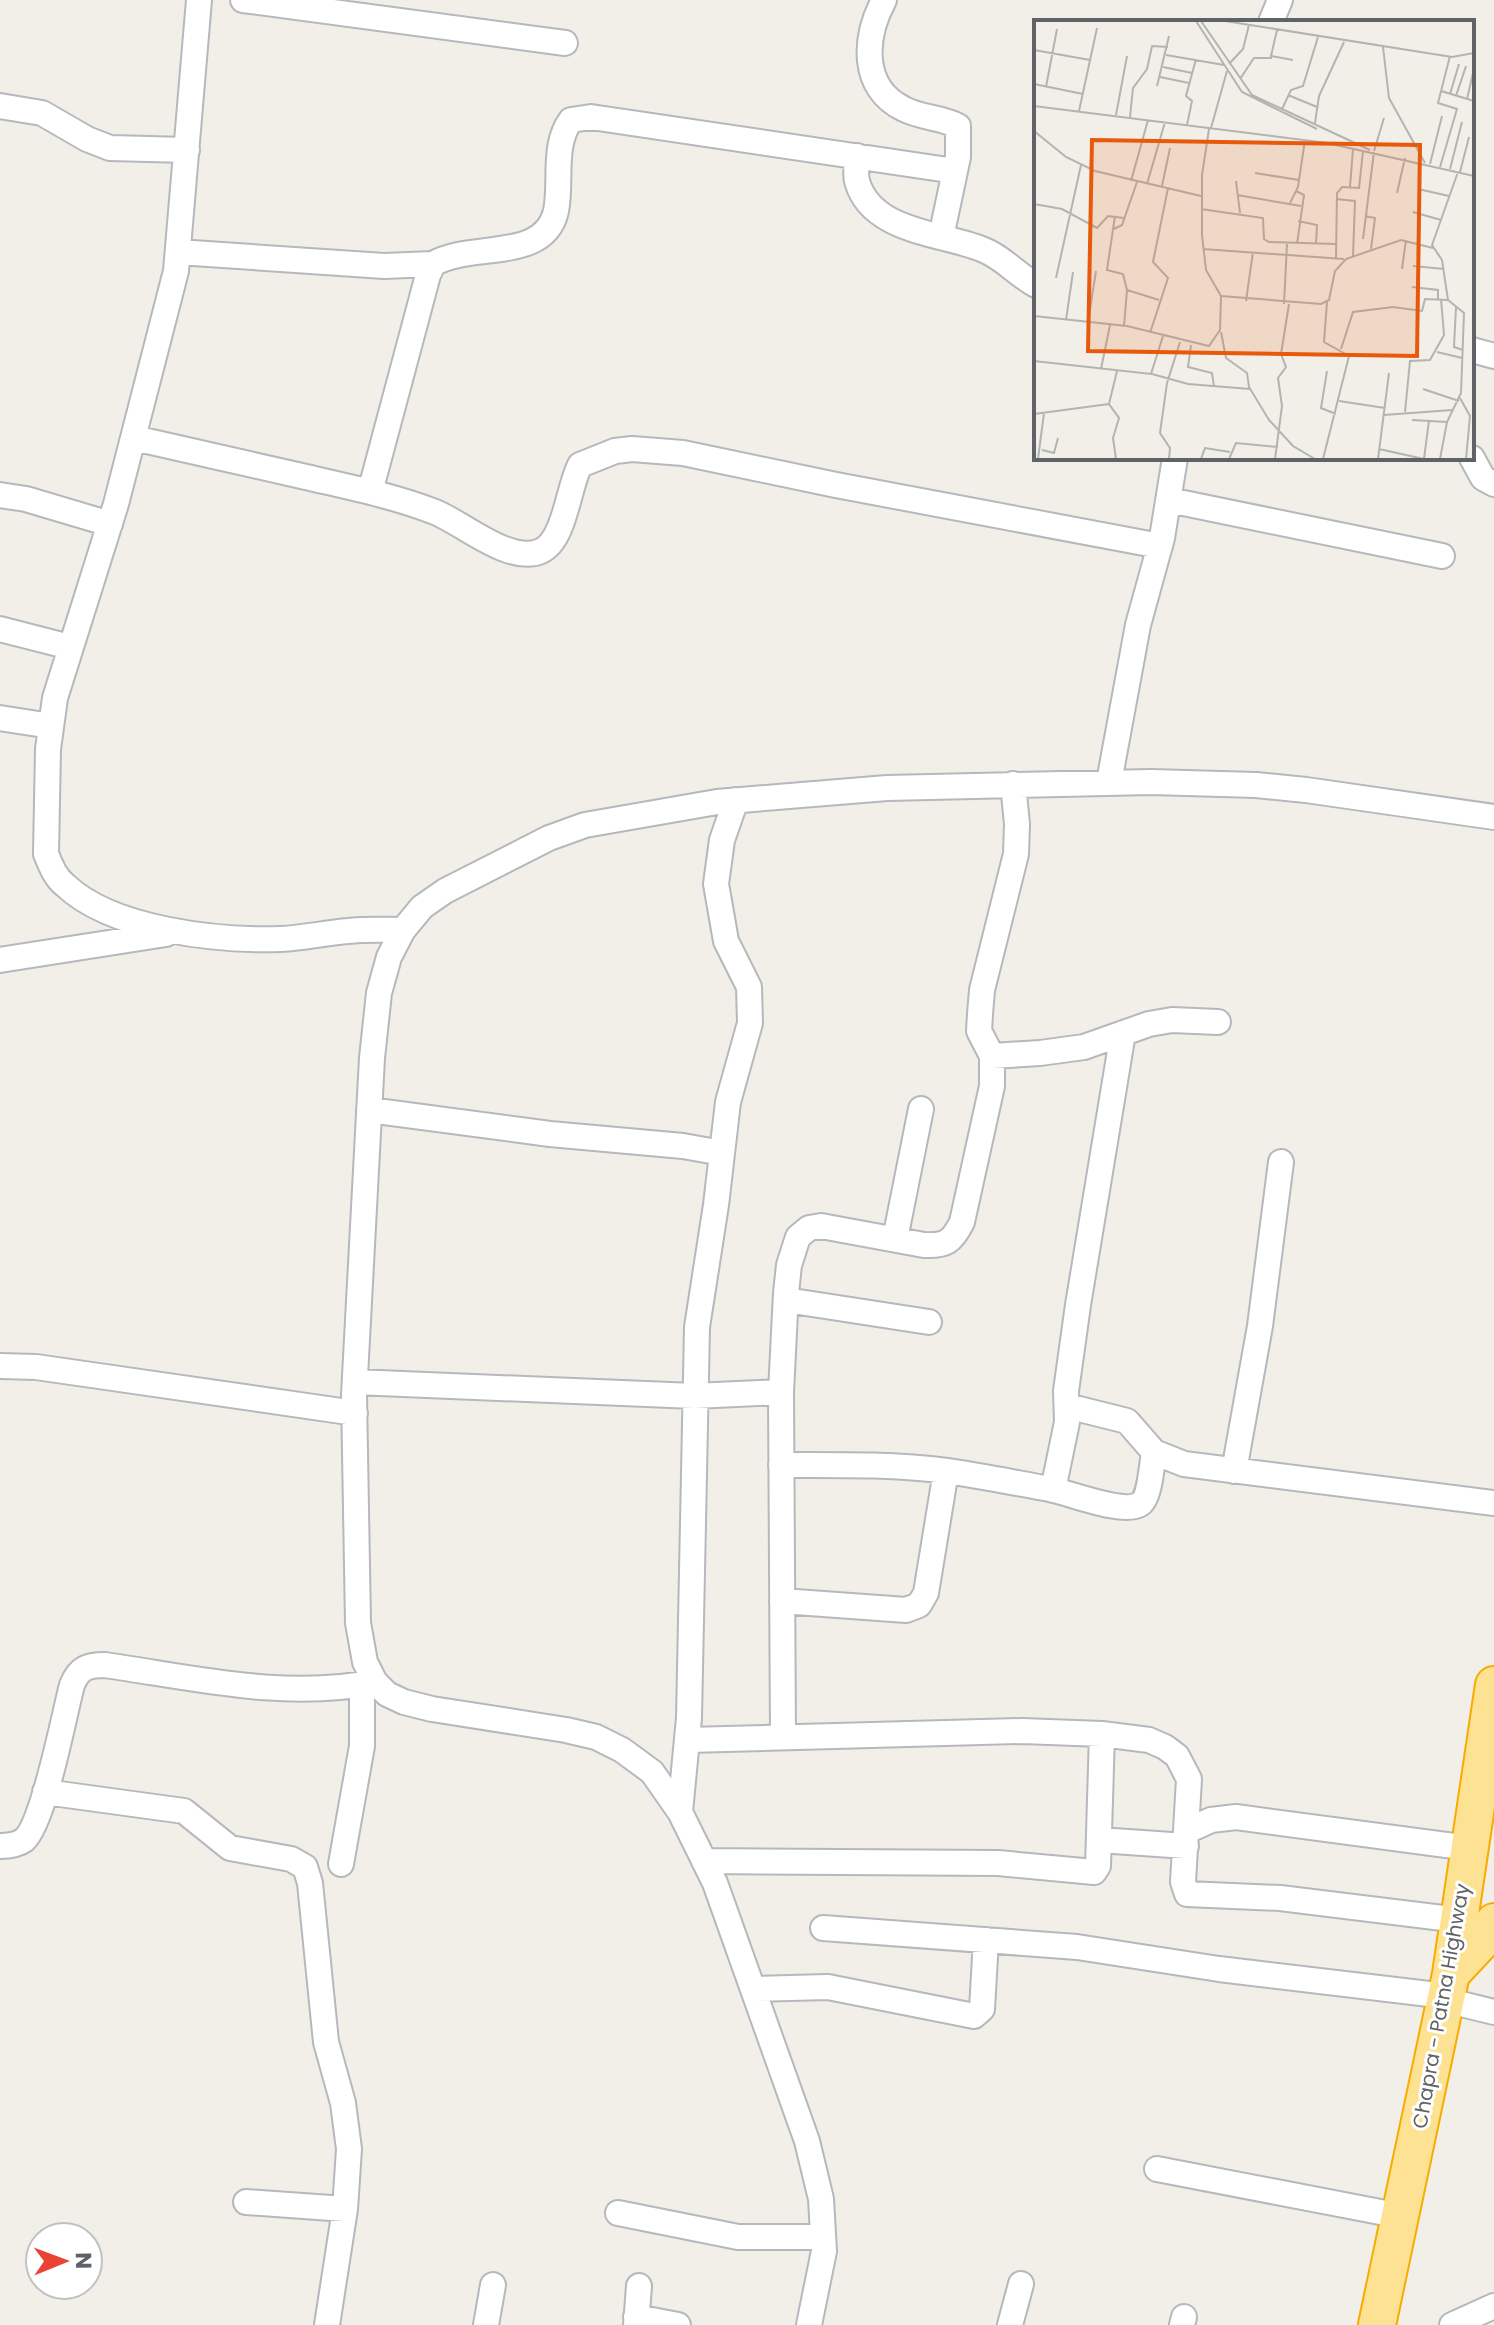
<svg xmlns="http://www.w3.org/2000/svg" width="1494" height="2325" font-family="Poppins,sans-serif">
<rect width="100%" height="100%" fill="#f1efe8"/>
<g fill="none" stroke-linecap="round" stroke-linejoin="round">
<g stroke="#b5b8bc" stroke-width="28">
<path id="minor" d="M199,0l-23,271 -60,233 -61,194 -7,51 -2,105c5,12 9,23 19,31 47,45 153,56 216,54 23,-1 44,-6 67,-8 18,-2 36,-1 55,-1
M243,0l322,43
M884,0c-20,37 -24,88 20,109 17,9 37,8 54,17v31l-17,80
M1271,22l9,-22
M0,106l42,7 45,26 23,9 77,2
M857,156c0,8 -2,18 0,25 14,52 87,52 127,69 20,8 33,25 52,35
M178,252l206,14 49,-2
M1472,350l22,6
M134,438c57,13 115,26 172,39 43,10 88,19 129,35 28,11 75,53 106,39 24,-11 27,-63 39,-86l35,-14 17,-2 51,4 153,32 324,61
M1472,458l11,20 11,6
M370,492l58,-217 5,-11c40,-23 111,-1 123,-53 6,-29 -4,-66 15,-91l20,-3 364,54
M0,495l26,4 84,25
M1169,500l273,56
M0,629l70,18
M0,718l51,8
M1109,782l29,-157 24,-87 13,-80
M0,960l166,-26
M992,1056l48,-3 44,-6 65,-23 23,-4 46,2
M369,1110l181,24 133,12 39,7
M895,1239l26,-130
M786,1300l143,22
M0,1366l36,1 319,46
M355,1382l339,14 87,-4
M1067,1406l60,15 27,31 30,12 310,39
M781,1465c55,0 112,-1 166,6 35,5 69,12 103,18 20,4 74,26 90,15 10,-6 12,-41 14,-52
M1234,1471l26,-145 21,-164
M1053,1490l14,-68 -1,-31 12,-86 45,-272
M782,1601l124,9 13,-5 7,-12 20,-122
M783,1737l-2,-345 5,-99 3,-28 9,-28 11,-9 12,-2 103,19c22,1 28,-3 38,-23l30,-136v-30l-13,-25 1,-17 2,-24 34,-136 1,-30 -4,-40
M688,1740l334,-9 80,3 47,6 16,7 12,9 12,23 -6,103 4,12 93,4 179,22
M45,1792l139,19 46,37 61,11 14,8 5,16 16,159 17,61 6,46 -4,60 -18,116
M680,1812l9,-94 8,-391 19,-122 12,-103 22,-79 -1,-36 -23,-46 -10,-57 6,-44 14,-40
M1187,1831l24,-11 25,-3 233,31
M1099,1840l87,6
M0,1846c8,0 17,-1 24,-6 20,-17 40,-125 48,-155 7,-17 15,-20 33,-20 90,13 180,35 270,17
M704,1861l294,2 96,9 4,-6 4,-132
M341,1864l21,-118v-62
M823,1928l254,19 142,22 227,27
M755,1989l73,-2 146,29 8,-7 4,-69
M1445,2000l49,12
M1157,2169l244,47
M246,2202l99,7
M618,2213l120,24h85
M636,2317l42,8
M486,2325l7,-40
M636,2325l3,-39
M809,2325l15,-74 -3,-52 -14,-58 -92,-258 -35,-71 -28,-40 -30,-22 -26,-13 -30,-7 -134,-21 -28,-7 -17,-8 -12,-12 -10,-20 -7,-39 -4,-228 18,-337 7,-65 10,-36 14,-27 19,-23 23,-16 104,-53 36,-13 132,-23 170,-14 264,-6 105,3 50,5 188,27
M1010,2325l11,-41
M1182,2325l2,-8
M1452,2325l42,-19"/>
</g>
<g stroke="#f9ab00" stroke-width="40">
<path id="highway" d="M1451,1974l29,-31 14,-21
M1377,2325l74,-351 43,-289"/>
</g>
<use href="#minor" stroke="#fff" stroke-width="24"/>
<use href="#highway" stroke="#fde293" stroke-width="36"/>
</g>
<g text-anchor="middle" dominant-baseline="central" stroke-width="6" stroke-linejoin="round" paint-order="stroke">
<g font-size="20" fill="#5f6368" stroke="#fff">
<text transform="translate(1441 2006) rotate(-80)">Chapra - Patna Highway</text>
</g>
</g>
<g transform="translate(1034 20)">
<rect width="440" height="440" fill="#f1efe8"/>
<path fill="none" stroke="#b3b3b1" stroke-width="2" d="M162,1l46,71 75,37M167,1l51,74 118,55M191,1l227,36 22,-4M243,10l-6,26 22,4M349,27l6,51 36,65M0,30l56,10M132,35l58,10M195,44l14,-15 6,-24M129,47l29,6M126,57l29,6M206,59l14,-21h18M0,64l49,10M123,66l12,-50M12,67l11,-58M407,71l33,10M416,74l9,-30M254,75l29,12M422,76l10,-30M433,79l6,-26M0,86l293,37 147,33M248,89l9,-19 12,-4 15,-49M45,91l18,-83M82,95l11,-59M96,97l3,-29 14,-19 5,-23 16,1M281,103l4,-27 25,-54M153,105l5,-24 -6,-5 10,-37M177,108l16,-57M175,109l-7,46v60l4,35 15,26 100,8 8,-4 6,-29 11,-12 55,-19 32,8M0,111l32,26 29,14 106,25M340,131l10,-33M396,144l12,-48M406,147l17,-58 -19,-6 12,-47M416,149l12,-47M426,152l9,-35M221,153l44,7M97,161l17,-61M202,161l4,32M113,164l18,-62M128,166l8,-38M316,167l3,-38M384,169l31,7M262,171l8,4 -7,49M363,173l8,-35M203,175l64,11M302,179l19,2 -2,55M256,183l8,-16 7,-47M0,184l28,5 35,19 11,-12 16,2M167,189l62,9 1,21 5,3 67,2M379,192l28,8M81,196l-8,54 16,4 4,16 32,10M331,196l10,2 -4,31M264,201l19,4 -1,19M78,210l10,-5 15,-43M329,219l11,-87M169,229l141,10M302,238l1,-65 5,-6 17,1 4,-37M379,246l31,3M368,249l4,-29M22,258l25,-113M378,267l26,3v9M212,281l7,-49M250,284l3,-60M422,287l-2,40 9,3M0,296l93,10 82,20 11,-16 1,-34M32,300l7,-48M54,302l8,-51M90,306l3,-36M187,312l5,26 21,15 2,14 20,33 24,26 22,13M116,313l18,-55 -15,-16 15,-74M157,325l-3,22 24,6 2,13M307,329l12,-37 40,-5 29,4 3,-12 23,1M403,332l25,6M0,341l117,13 12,-38M67,349l9,-44M293,351l-6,37 15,6M118,354l36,10 62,5M389,369l36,12M426,378l10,18 -4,43M305,381l46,7M371,392l5,-51 20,-1 14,-25 -3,-36M0,394l75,-10M350,395l68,-5M378,400l35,2M345,429l45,10M8,430l12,3 4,-15M4,439l6,-46M82,439l-3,-21 6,-20 -10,-14 8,-33M135,439l1,-11 -10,-15 7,-50 13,-41M167,439l4,-11 25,4M195,439l7,-16 42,4M241,439l7,-53 -4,-28 8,-11 -5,-13 8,-50M289,439l26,-103 -25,-14 3,-40M344,439l11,-86M390,439l5,-39M406,439l7,-37 14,-29 3,-80 -16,-13 -6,-40 -10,-15 26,-73"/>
<path fill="#e8590c" fill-opacity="0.15" stroke="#e8590c" stroke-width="4" d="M58,120l328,5 -3,211 -329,-5z"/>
<rect width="440" height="440" fill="none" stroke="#5f6368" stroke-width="4"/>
</g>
<g transform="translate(64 2261) rotate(89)"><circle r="38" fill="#ffffff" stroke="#bfc1c3" stroke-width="2"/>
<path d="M0-6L14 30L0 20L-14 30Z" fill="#ea4335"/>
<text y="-12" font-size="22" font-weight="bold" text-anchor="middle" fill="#5f6368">N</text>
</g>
</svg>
